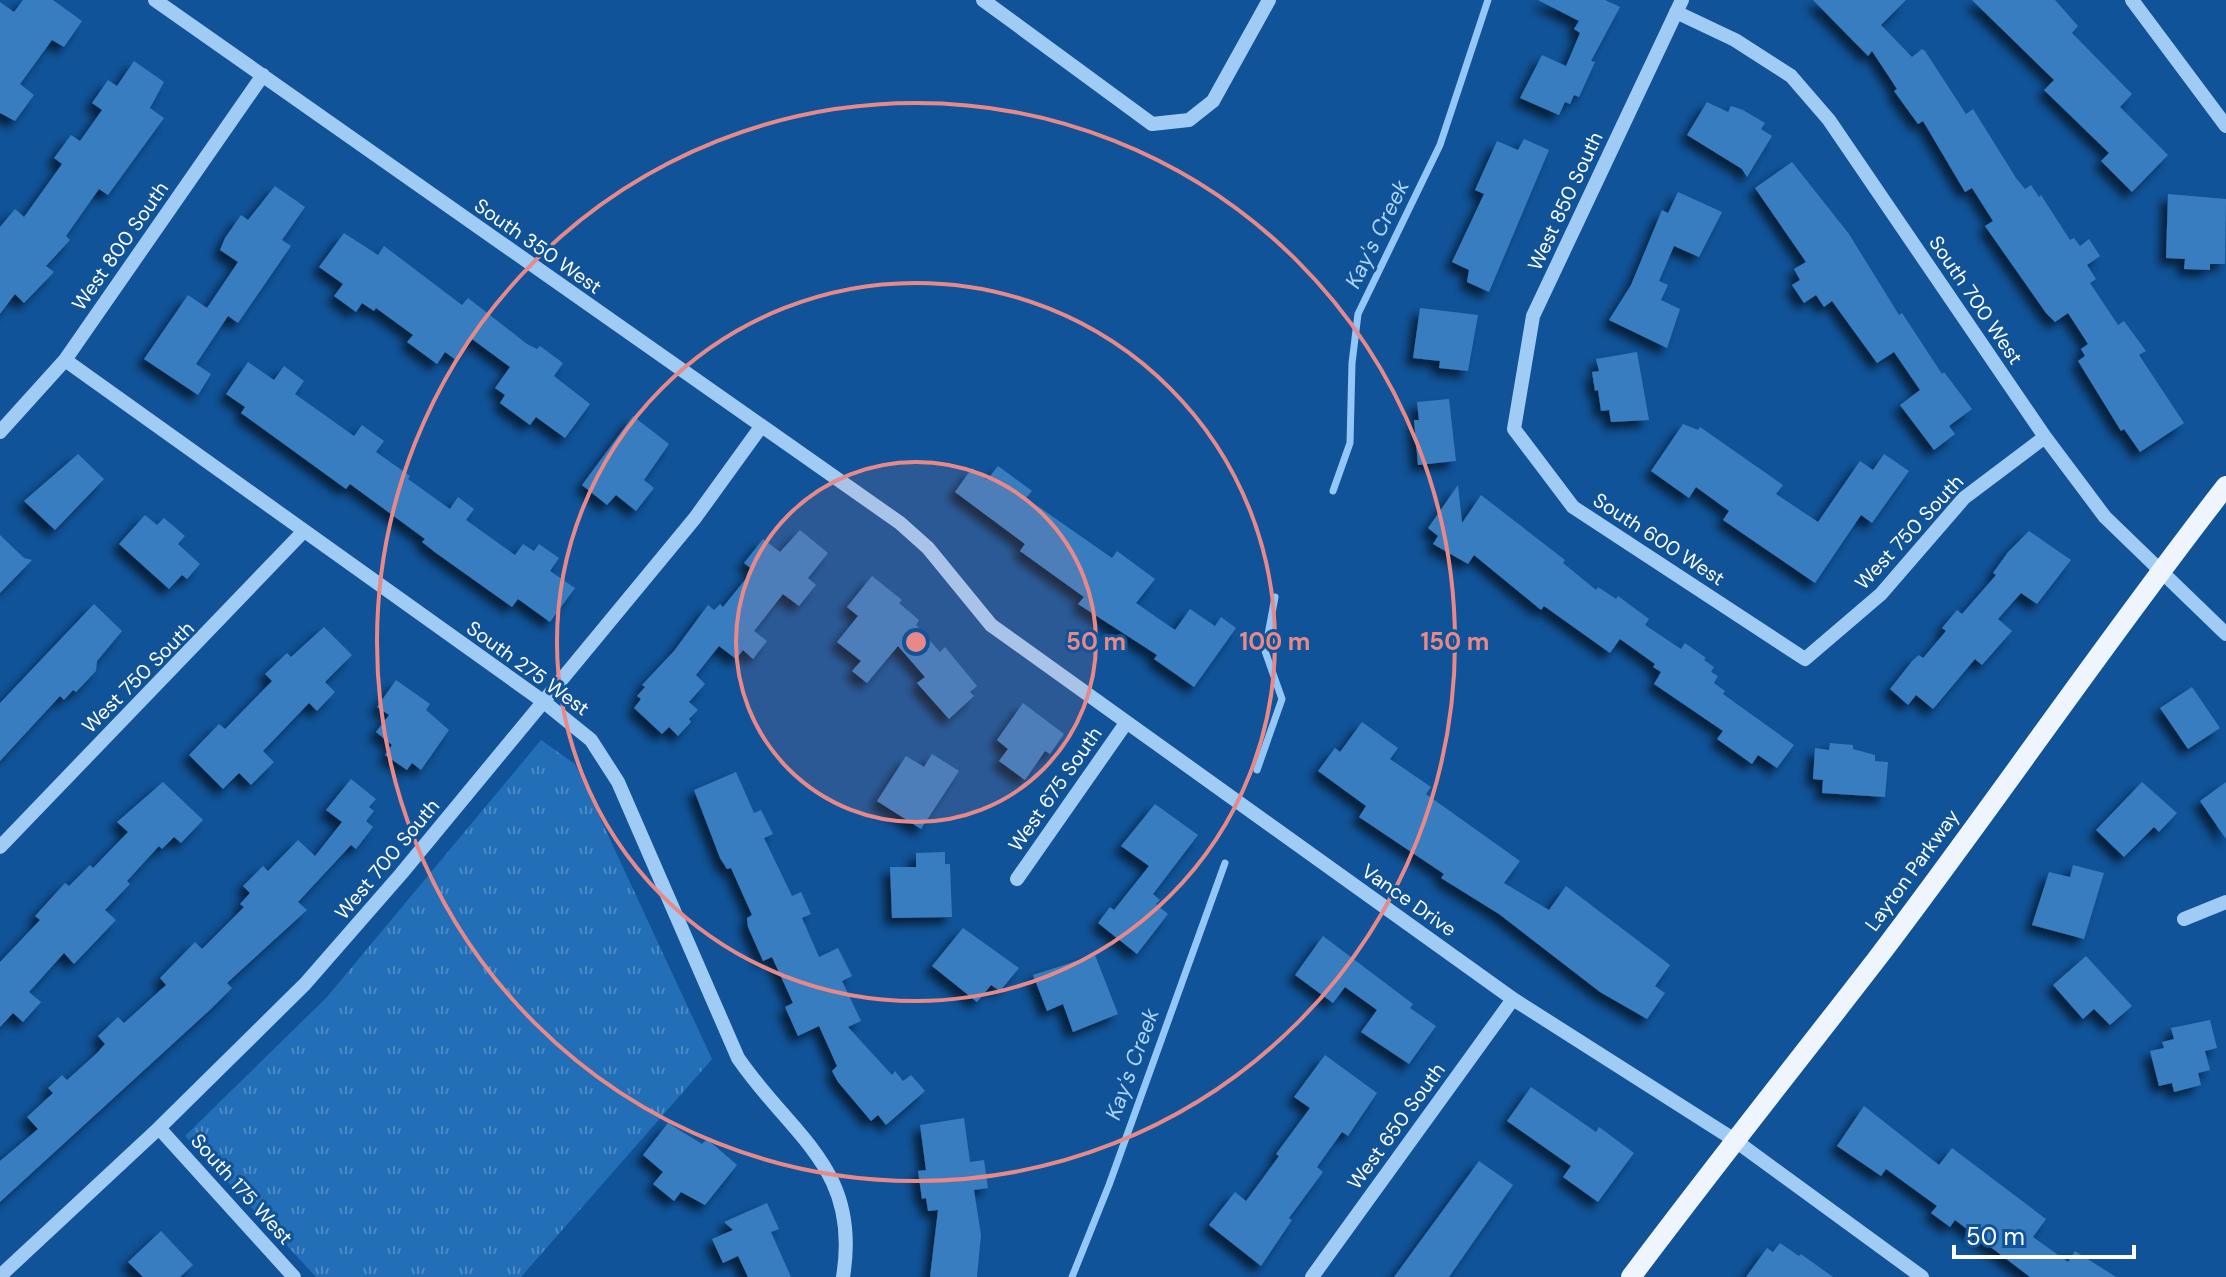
<svg xmlns="http://www.w3.org/2000/svg" width="2226" height="1277" font-family="'DM Sans',sans-serif">
<defs>
<pattern id="grass-tufts" width="24" height="20" patternUnits="userSpaceOnUse" patternTransform="scale(2)"><rect width="24" height="20" fill="#226eb7"/><path d="M3 7l-1-3M5 7V3M7 7l1-3M15 17l-1-3M17 17v-4M19 17l1-3" fill="none" stroke="#4e8bc5"/></pattern>
<filter id="shadow"><feDropShadow dx="-7" dy="7" stdDeviation="4" flood-color="#0009"/></filter>
</defs>
<rect width="100%" height="100%" fill="#105398"/>
<path fill="url(#grass-tufts)" d="M541,740l34,24 137,295 -191,218h-205l-131,-141 142,-139z"/>
<g fill="none" stroke-linecap="round" stroke-linejoin="round">
<path stroke="#92c7f8" stroke-width="7" d="M1333,491l17,-48 2,-80 6,-49 82,-169 48,-145
M1257,770l25,-71 -17,-48 10,-54
M1072,1277l37,-92 116,-322"/>
</g>
<path fill="#387dc0" filter="url(#shadow)" d="M23,0h30l29,21 -18,26 -12,-7 -32,44 14,11 -19,26 -15,-8v-111l14,10z
M1538,0h67l15,7 -29,54 4,1 -16,35 -5,-2 -4,9 -5,-2 -6,13 -39,-17 22,-43 24,11 14,-33 -6,-4 5,-8z
M1813,0h93l-25,25 31,32 10,-8 3,2 41,63 7,-5 43,69 9,11 6,-4 8,12 2,-2 29,45 4,-2 6,8 9,-7 11,17 -13,9 9,14 -6,4 28,42 6,-4 22,30 -7,4 45,68 -44,29 -16,-23 -3,2 -43,-70 7,-5 -4,-7 7,-5 -20,-31 -13,9 -9,-9 -61,-87 8,-5 -21,-33 -7,4 -42,-71 -5,3 -24,-33 3,-2 -25,-38 -4,5z
M1972,0h83l23,26 -6,7 60,61 -12,13 48,48 -36,37 -31,-31 8,-8 -65,-63 10,-10z
M134,61l30,21 -14,26 14,10 -56,77 -9,-6 -33,47 4,4 -24,26 8,6 -30,31 -9,-9 -15,20v-87l15,-18 9,8 38,-53 -8,-6 17,-23 9,6 22,-31 -10,-7 16,-23 9,6z
M1707,102l21,10 3,-6 12,4 22,13 -4,6 11,7 -25,41 -5,-8 -55,-34z
M1524,139l25,11 -60,142 -22,-10 2,-12 -17,-8 32,-68 -9,-4 22,-49 21,9z
M1792,162l57,72 50,81 3,-2 40,61 2,-2 28,37 -23,17 6,8 -21,16 -34,-45 20,-15 -26,-38 -17,11 -45,-62 -8,6 -8,-12 -12,8 -12,-18 8,-5 -6,-11 12,-7 -51,-74z
M275,186l30,21 -23,33 9,6 -53,77 -10,-7 -32,48 15,10 -13,21 -54,-36 44,-64 19,13 31,-46 -18,-12 5,-12 16,-23 7,5z
M1678,192l44,20 -23,45 -25,-11 -15,35 9,4 -7,15 19,9 -13,39 -58,-28 22,-35 31,-75 6,3z
M2168,194l58,5 -1,65h-15v6l-26,-1 1,-10 -19,-1z
M344,233l34,22 6,-9 78,59 6,-7 59,46 10,5 3,-3 23,17 -9,13 36,28 -25,34 -29,-21 -6,8 -30,-22 5,-8 -10,-7 15,-21 -38,-28 -16,21 -11,-8 -8,12 -30,-22 6,-7 -37,-27 -2,3 -12,-8 -6,9 -22,-16 9,-12 -24,-17z
M1420,308l58,7 -10,56 -29,-3 1,-7 -27,-3z
M1637,352l12,68 -38,2 -2,-12 -8,1 -3,-21 -3,1 -3,-19 7,-1 -3,-12z
M248,362l26,18 10,-14 20,15 -9,13 59,42 8,-11 22,16 -8,11 34,24 -2,3 42,30 8,-12 16,12 -8,11 49,35 8,-11 11,7 5,-7 20,14 -9,13 25,17 -25,34 -32,-23 -6,8 -76,-54 -14,-11 3,-3 -75,-55 -4,5 -105,-76 4,-6 -19,-13z
M1449,399l7,62 -38,4 -4,-45h5l-2,-18z
M633,416l36,28 -25,36 10,8 -18,23 -20,-16 -9,10 -25,-20z
M1683,424l15,6 2,-3 83,58 -7,9 42,28 42,-61 13,9 11,-16 25,17 -37,52 -11,-8 -46,68 -92,-63 6,-9 -33,-24 -7,11 -38,-27z
M78,454l26,25 -49,51 -31,-29z
M998,466l34,25 -6,7 86,60 5,-7 38,28 -19,24 39,27 15,-21 25,17 6,-9 15,11 -42,59 -40,-28 3,-4 -79,-51 6,-7 -64,-46 5,-7 -70,-52 17,-24 15,12z
M1458,485l4,38 19,-28 84,65 -2,3 33,27 2,-3 18,12 2,-3 31,23 -4,6 36,24 4,-6 21,15 -2,2 10,7 -3,5 7,4 -4,7 11,8 -2,3 71,51 -17,23 -19,-13 -6,9 -35,-25 6,-8 -69,-47 7,-12 -8,-5 2,-3 -35,-25 -10,14 -66,-47 -3,4 -67,-55 -6,9 -35,-20 5,-8 -10,-8z
M145,515l12,10 7,-7 21,18 -7,8 22,20 -13,15 -5,-4 -13,14 -50,-45z
M800,530l28,23 -20,25 8,7 -17,21 -16,-12 -29,37 13,10 -14,18 -10,-9 -7,9 -17,-13 -23,29 9,9 -16,18 9,8 -9,9 2,3 -13,14 -9,-9 -7,7 -28,-26 7,-9 -4,-3 8,-9 -3,-2 32,-34 34,-46 6,5 6,-6 3,3 30,-37 -9,-7 19,-24 17,13z
M2029,531l42,29 -34,44 -16,-11 -23,26 14,12 -30,34 -7,-6 -42,50 -17,-14 -8,10 -18,-16 23,-29 6,-5 4,3 23,-27 -4,-3 15,-18 5,4 34,-39 -3,-2 15,-21z
M0,535l24,23 8,2 -32,33z
M872,576l30,24 -3,3 20,17 -3,5 24,27 5,-5 32,39 -7,6 4,4 -25,23 -32,-36 8,-6 -27,-31 -31,37 -15,-12 9,-10 -24,-19 21,-26 -11,-9z
M94,604l28,27 -25,30 -1,10 -20,21 -3,-2 -9,10 -4,-4 -60,65v-58z
M324,627l28,28 -27,27 10,10 -18,19 -8,-8 -46,48 11,11 -23,23 -12,-12 -16,16 -34,-34 30,-31 6,5 47,-48 -7,-7 22,-21 4,4z
M396,680l34,24 -4,6 23,20 -28,40 -9,-7 -5,7 -22,-15 7,-10 -16,-13 13,-17 -12,-8z
M2192,687l28,41 -32,21 -28,-41z
M1023,703l41,31 -14,20 -5,-3 -20,29 -26,-19 9,-12 -11,-9z
M1362,722l36,26 -8,11 41,28 -5,7 94,67 -16,22 45,27 17,-24 104,79 -15,21 10,7 -18,26 -47,-27 -101,-78 -58,-36 3,-4 -85,-57 7,-11 -48,-35 17,-23 5,4z
M1830,743l23,2v4l22,6v6l13,1 -3,35 -63,-4 1,-13 -10,-1 2,-31 14,2z
M932,754l27,17 -38,58 -44,-28 29,-45 18,11z
M736,772l18,41 7,-3 12,24 -9,4 28,58 9,-4 10,22 -9,4 17,39 19,-9 14,28 -10,5 19,40 -13,6 44,48 3,-4 8,10 8,-6 14,16 -39,34 -8,-10 -7,6 -33,-39 -6,-11 5,-5 -18,-40 -21,10 -13,-29 8,-4 -21,-46 -9,4 -15,-34 -1,-9 5,-3 -21,-47 -4,1 -7,-11 -26,-68z
M351,779l25,20 -7,8 5,4 -8,10 7,6 -17,22 -5,-4 -53,57 9,8 -80,73 5,5 -20,20 -212,194v-41l38,-32 -11,-12 26,-24 -5,-5 14,-13 5,5 30,-27 8,-9 -7,-8 20,-19 6,6 42,-38 -6,-7 35,-36 7,7 42,-42 -4,-3 10,-11 -7,-7 20,-20 5,5 30,-31 17,16 27,-34 -16,-12z
M163,782l40,38 -22,23 -7,-6 -12,12 -3,-3 -32,35 3,3 -25,26 11,10 -42,44 -10,-11 -35,39 12,10 -18,20 -10,-9 -13,14v-65l40,-42 -5,-4 30,-33 4,3 21,-21 3,3 35,-36 -11,-10z
M2142,782l35,31 -18,19 -5,-5 -30,30 -28,-27z
M2226,782v57l-26,-38z
M1155,804l43,31 -45,59 7,6 -4,4 12,10 -31,40 -39,-31 12,-16 4,3 35,-44 -28,-20z
M945,852v12h5l2,53 -60,1 -2,-51h26v-14z
M2073,865l31,8 -20,66 -52,-14 17,-53 21,5z
M963,928l56,40 -19,23 -9,-6 -14,17 -45,-36z
M1323,936l90,68 -3,4 26,18 -27,38 -48,-32 16,-22 -32,-23 -12,16 -38,-28z
M1095,955l23,59 -45,18 -10,-28 -16,7 -14,-36z
M2086,956l46,50 -22,19 -16,-16 -11,10 -30,-34z
M2210,1020l7,28 -12,3 5,19 -12,3 3,12 -27,7 -2,-9 -13,3 -9,-35 14,-3 -2,-6 12,-3 -3,-11z
M1325,1055l52,38 -29,43 -6,-4 -25,35 6,5 -34,46 3,2 -31,46 -52,-41 26,-33 11,9 33,-45 -3,-2 34,-46 -16,-11z
M1531,1087l65,45 3,-5 35,26 -36,49 -35,-25 8,-11 -64,-45z
M1864,1106l75,59 13,-17 94,71 -13,18 35,25 7,-11 41,26h-86l-75,-57 -5,7 -19,-14 6,-7 -51,-37 -5,7 -44,-30z
M964,1118l6,44 14,-2 4,28 -14,2 7,45 -4,42h-47l8,-67 -10,1 -2,-13 -4,1 -4,-28 8,-1 -6,-45z
M668,1123l34,21 5,-5 30,26 -32,40 -24,-13 -7,9 -21,-17 10,-12 -20,-17z
M1479,1161l34,24 -64,92h-55z
M767,1203l12,26 -8,3 20,45h-43l-10,-21 -15,7 -11,-24 21,-9 -9,-8z
M161,1231l32,34 -13,12h-37l-15,-15z
M1780,1243l19,13 2,-2 32,23h-87l21,-29 6,4z"/>
<g fill="none" stroke-linecap="round" stroke-linejoin="round">
<path stroke="#a0cbf4" stroke-width="14" d="M155,0l745,523 28,25 63,77 522,374 220,140 189,138
M983,0l169,124 37,-4 24,-19 56,-101
M1682,0l-149,316 -19,113 59,78 232,152 76,-65 83,-96 81,-61
M2132,0l94,126
M1676,12l59,28 56,36 38,44 216,317 60,80 121,117
M65,360l479,342 47,38 27,42 120,276c54,79 123,110 105,219
M0,432l65,-72 198,-285
M0,847l302,-314
M1017,879l109,-156
M2184,919l42,-17
M159,1128l135,149
M0,1276l159,-148 146,-144 96,-110 294,-356 65,-90
M1312,1277l201,-278"/>
<path stroke="#eef5ff" stroke-width="20" d="M1631,1277c80,-107 163,-211 245,-317 119,-156 229,-319 350,-474"/>
</g>
<circle cx="916" cy="642" r="180" fill="#e88989" fill-opacity=".12"/>
<g fill="none" stroke="#e88989" stroke-width="4">
<circle cx="916" cy="642" r="180"/>
<circle cx="916" cy="642" r="359"/>
<circle cx="916" cy="642" r="539"/>
</g>
<g text-anchor="middle" dominant-baseline="central" stroke-width="6" stroke-linejoin="round" paint-order="stroke">
<g font-size="20" fill="#fff" stroke="#105398">
<text transform="translate(1565 201) rotate(-65)">West 850 South</text>
<text transform="translate(120 246) rotate(-55)">West 800 South</text>
<text transform="translate(538 246) rotate(35)">South 350 West</text>
<text transform="translate(1976 300) rotate(56)">South 700 West</text>
<text transform="translate(1909 532) rotate(-47)">West 750 South</text>
<text transform="translate(1659 539) rotate(33)">South 600 West</text>
<text transform="translate(528 668) rotate(36)">South 275 West</text>
<text transform="translate(138 677) rotate(-45)">West 750 South</text>
<text transform="translate(1055 789) rotate(-55)">West 675 South</text>
<text transform="translate(387 859) rotate(-50)">West 700 South</text>
<text transform="translate(1912 870) rotate(-54)">Layton Parkway</text>
<text transform="translate(1409 900) rotate(35)">Vance Drive</text>
<text transform="translate(1396 1126) rotate(-54)">West 650 South</text>
<text transform="translate(242 1189) rotate(48)">South 175 West</text>
</g>
<g font-size="22" font-style="italic" fill="#add5fb" stroke="#105398">
<text transform="translate(1377 234) rotate(-64)">Kay's Creek</text>
<text transform="translate(1132 1064) rotate(-70)">Kay's Creek</text>
</g>
</g>
<circle cx="916" cy="642" r="12" fill="#e88989" stroke="#105398" stroke-width="4"/>
<g font-size="24" text-anchor="middle" font-weight="bold" fill="#e88989" stroke="#105398" stroke-width="6" stroke-linejoin="round" paint-order="stroke">
<text x="1096" y="650">50 m</text>
<text x="1275" y="650">100 m</text>
<text x="1455" y="650">150 m</text>
</g>
<path d="M1954 1245v12h180v-12" fill="none" stroke="#ffffff" stroke-width="4"/>
<text x="1966" y="1245" font-size="24" fill="#ffffff" stroke="#105398" stroke-width="6" paint-order="stroke">50 m</text>
</svg>
